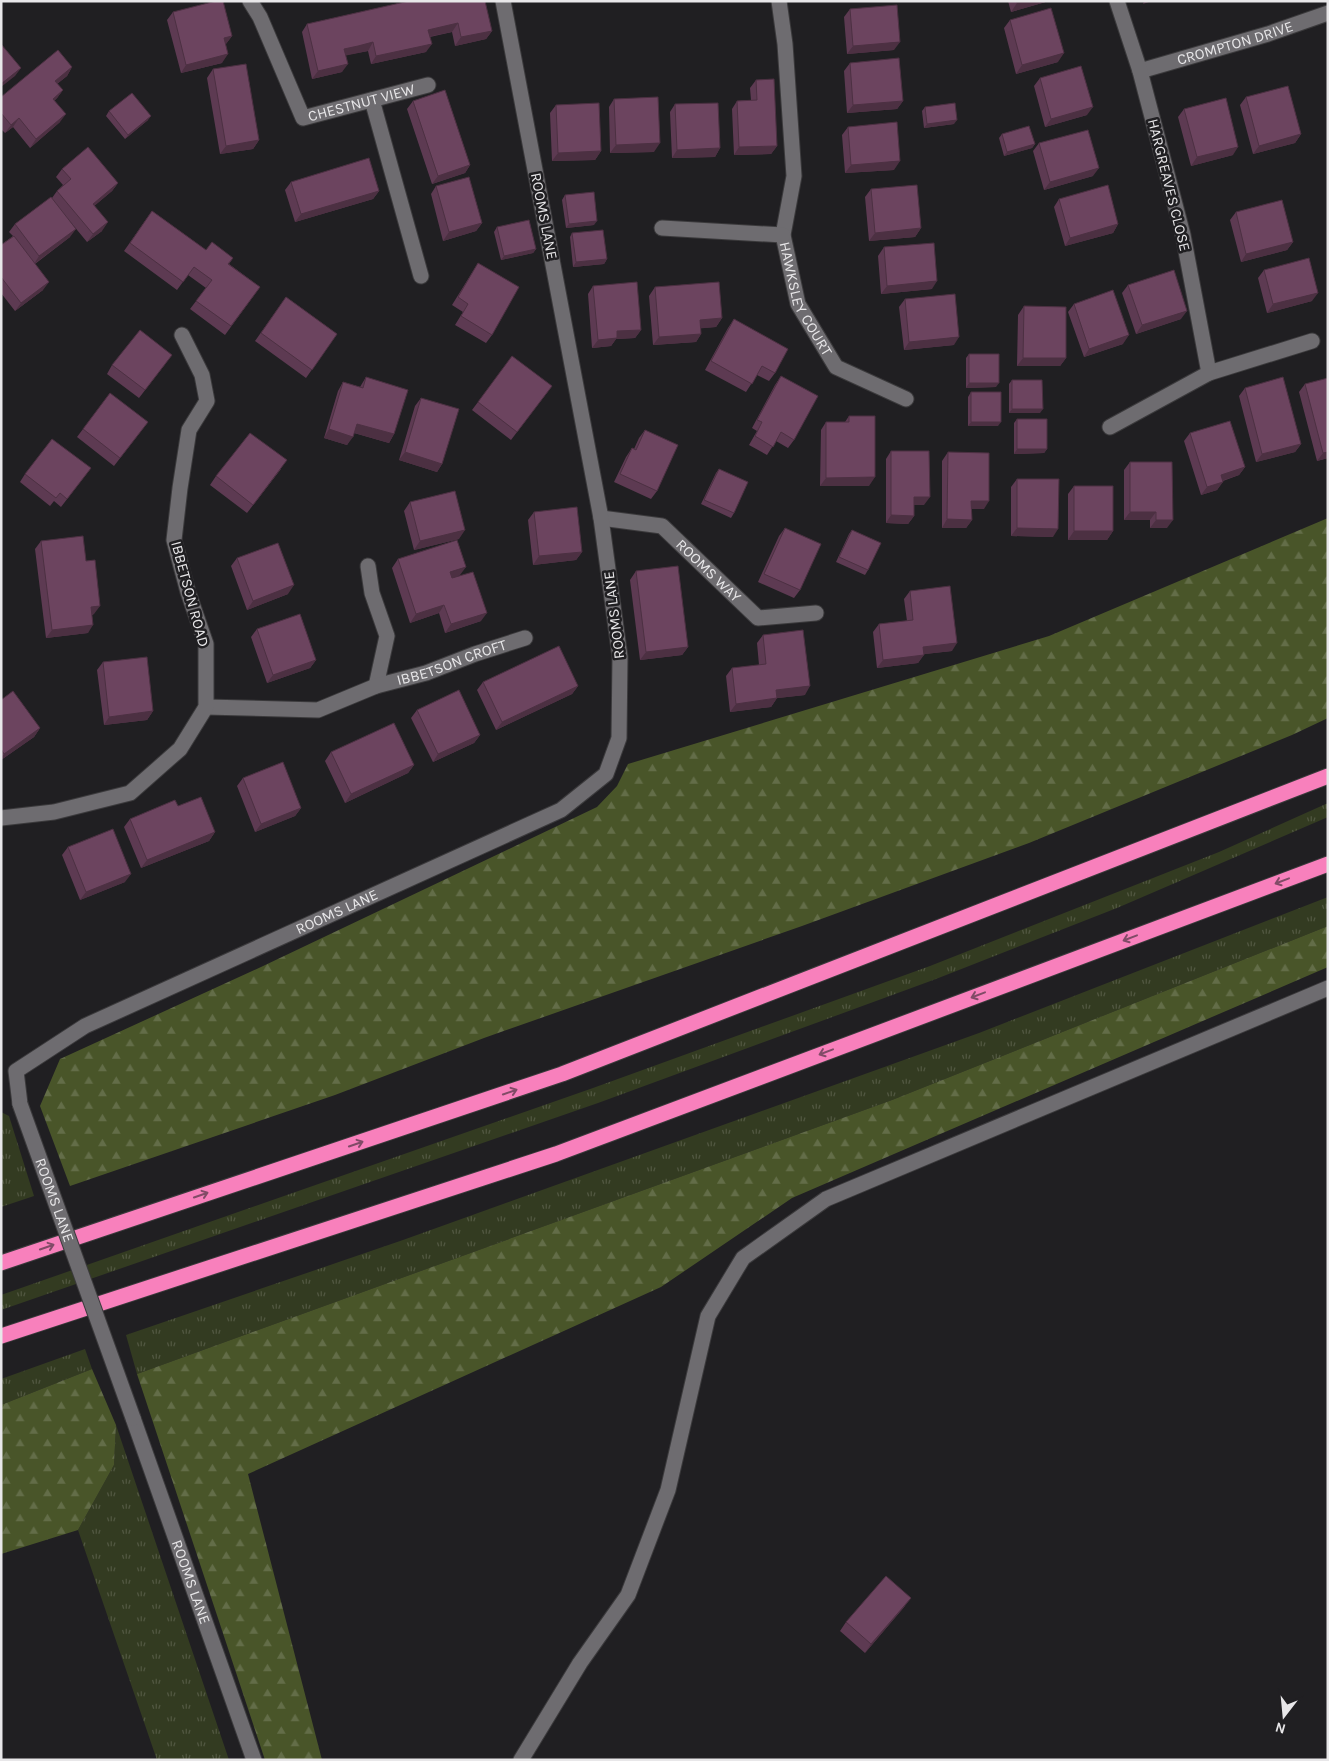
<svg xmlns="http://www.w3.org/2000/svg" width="1329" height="1761" font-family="Karla,sans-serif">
<defs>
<pattern id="grass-tufts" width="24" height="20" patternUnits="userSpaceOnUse" patternTransform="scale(1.25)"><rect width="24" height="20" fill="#333b21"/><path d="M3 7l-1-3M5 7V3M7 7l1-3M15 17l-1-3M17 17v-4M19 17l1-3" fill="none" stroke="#515741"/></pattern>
<pattern id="forest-firs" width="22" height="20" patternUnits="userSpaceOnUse" patternTransform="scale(1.25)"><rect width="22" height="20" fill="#495529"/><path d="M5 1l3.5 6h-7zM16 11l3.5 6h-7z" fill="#636d48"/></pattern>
</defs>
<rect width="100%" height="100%" fill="#201f22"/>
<path fill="url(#grass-tufts)" d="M1328,803v14l-211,91 -181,71 -338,124 -597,207v-15l592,-207 337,-122 289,-114z
M1328,897v29l-436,174 -755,274 -11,-39 277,-95 576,-207z
M1,1112l8,4 25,80 -33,11z
M85,1349l7,20 -91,36v-26z
M116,1425l113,335h-72l-79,-230 36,-65z"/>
<path fill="url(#forest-firs)" d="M1328,518v200l-36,17 -263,108 -227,83 -318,112 -149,57 -265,91 -30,-80 20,-47 201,-92 336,-160 20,-21 11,-22 421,-128z
M1328,926v41l-536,231 -131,89 -413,187 74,286h-57l-128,-386 755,-274z
M92,1369l24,56 -2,40 -36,65 -77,24v-149z"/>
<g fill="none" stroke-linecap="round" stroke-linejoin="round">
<g stroke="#3b3a3c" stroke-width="17">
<g id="lane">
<path d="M372,100l49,176"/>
<path id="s1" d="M133,1418l121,342"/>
<path d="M521,1760l59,-97 48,-68 40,-105 40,-174 35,-58 83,-59 502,-211"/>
</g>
</g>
<g stroke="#3b3a3c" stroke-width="17">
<g id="street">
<path id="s2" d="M250,1l10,16 43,101 125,-33"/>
<path id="s3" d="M779,1l6,43 9,132 -11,59 15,69 38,63 70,32"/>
<path id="s4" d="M1140,71l128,-37 60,-21"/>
<path d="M662,228l121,7"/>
<path d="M1209,373l103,-32"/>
<path d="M1110,427l99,-54 -26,-138 -43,-164 -23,-70"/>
<path id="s5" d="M601,518l61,8 96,92 58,-5"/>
<path d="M368,566l4,27 15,43 -11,50"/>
<path id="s6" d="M206,707l112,3 58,-24 50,-13 49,-19 50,-16"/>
<path d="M1,818l53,-6 76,-19 50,-44 26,-42v-63l-18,-52 -14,-52 6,-52 9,-58 18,-29 -5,-26 -20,-40"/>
<path id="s7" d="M20,1104l-4,-33 69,-45 476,-216 45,-36 13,-36 1,-81 -19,-139 -98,-517"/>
</g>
</g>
<g stroke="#3b3a3c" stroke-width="17">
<path id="highway" d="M1,1263l561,-189 766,-298
M1,1336l555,-182 772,-290"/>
</g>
<use href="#lane" stroke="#6e6c70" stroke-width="15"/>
<use href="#street" stroke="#6e6c70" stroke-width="15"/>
<use href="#highway" stroke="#f880bc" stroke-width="15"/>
<g stroke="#3b3a3c" stroke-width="17" stroke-linecap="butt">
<g id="lane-bridge">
<path id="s8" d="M20,1104l113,314"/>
</g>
</g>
<use href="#lane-bridge" stroke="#6e6c70" stroke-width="15"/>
</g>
<path fill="#5d3a52" d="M409,1l83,30 -6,8 -31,7 -3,-14 -22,5 -4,15 -55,12 -3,-13 -22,4 -4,17 -30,7 -10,-47 5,-8z
M1008,1h41l-38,11z
M850,9l44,41 -47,4 -3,-37z
M173,12l59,24 -7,9 -3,18 -41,10 -14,-53z
M1010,20l48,42 -42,12 -12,-46z
M850,63l53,38 -6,8 -50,4 -3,-42z
M72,67l-5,9 -10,8 6,6 -6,8 -3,3 6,21 -30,26 -17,-21 -8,6 -4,-4v-32z
M213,69l46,71 -6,9 -33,5 -13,-76z
M1040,78l47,37 -42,12 -11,-41z
M756,80l21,66 -6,8 -37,1 -2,-46 5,-8 14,-1 -1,-12z
M1246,97l55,37 -6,9 -42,11 -13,-49z
M614,99l40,53 -44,1 -1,-46z
M413,101l57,64 -5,8 -33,11 -25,-75z
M675,104l45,44 -5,9 -43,1 -2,-46z
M556,105l45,46 -6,9 -43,1 -2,-48z
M925,107l29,17 -30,4 -2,-17z
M1184,109l49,46 -42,11 -13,-49z
M109,111l39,9 -23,19 -19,-23z
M848,127l46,43 -49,3 -3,-38z
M1002,134l33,10 -3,4 -28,8 -5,-18z
M1039,143l54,33 -49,14 -11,-39z
M62,169l56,14 -6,8 -18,15 8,25 -15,11 -19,-23 2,18 -35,27 8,26 -28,21 -14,-18v-48l12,-9 -4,-4 6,-8 37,-26 5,-7 6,-6 -7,-8z
M291,182l88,9 -6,8 -78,23 -10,-32z
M436,186l46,37 -6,8 -33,10 -12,-47z
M871,189l50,39 -6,9 -46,4 -4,-44z
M565,195l29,30 -28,3 -4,-28z
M1059,199l59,25 -5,9 -48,13 -11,-39z
M152,211l54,39 27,8 -4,6 31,23 -35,48 -35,-26 16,-21 -18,-13 -11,15 -53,-39z
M1236,212l57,30 -6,8 -46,12 -11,-42z
M497,227l39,22 -3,4 -32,7 -7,-28z
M572,233l35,26 -3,5 -31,3 -3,-30z
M884,247l48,42 -51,5 -3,-38z
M478,263l14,72 -6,8 -31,-18 8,-13 -11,-7z
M1264,270l48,31 -45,12 -9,-35z
M1128,285l53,34 -45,15 -14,-41z
M593,286l48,44 -6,8 -19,1 -5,7 -19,2 -4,-54z
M655,287l67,31 -6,9 -15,1v6l-5,8 -43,3 -4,-49z
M286,297l51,37 -31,44 -51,-37z
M905,299l49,46 -50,5 -5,-43z
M1074,304l49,40 -39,13 -16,-45z
M1024,306l42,52 -6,8h-43l1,-51z
M734,319l41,54 -6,8 -12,-6 -11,17 -41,-22 23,-42z
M969,354l27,33 -30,1v-30z
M166,363l-27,35 -32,-24 5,-9z
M781,376l13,64 -6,8 -12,-7 -9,14 -18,-10 8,-14 -5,-3 23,-43z
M366,377l28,57 -5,9 -35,-10 -7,12 -23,-7 14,-47 5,-9 17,5z
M1012,380l28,33h-31v-29z
M1305,384l23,74 -11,3 -18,-69z
M552,386l-41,54 -39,-30 6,-8z
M1245,388l56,56 -6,8 -39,10 -17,-66z
M971,392l27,34h-30v-29z
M421,398l21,66 -5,8 -38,-12 16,-54z
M849,416l20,70h-49l1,-56 5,-8h19z
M1017,419l30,30 -3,4 -30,1v-31z
M148,422l-34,44 -37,-29 6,-8z
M645,430l12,61 -6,8 -37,-17 12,-25 6,-9 2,1 5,-11z
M1190,433l55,34 -6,8 -16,6 -6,9 -16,5 -17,-54z
M891,451l33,54h-10v11l-6,8 -22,-1v-64z
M948,452l36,57h-12v11l-6,8h-24v-67z
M1130,462l37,66h-17v-8h-26v-50z
M91,468l-30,39 -7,-6 -4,5 -30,-24 5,-8z
M281,469l-34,44 -37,-28 6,-9z
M719,469l15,44 -3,5 -30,-14 15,-31z
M1017,479l36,58 -42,-1v-49z
M1074,486l39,45 -6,9h-39v-46z
M410,502l49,37 -45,11 -10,-39z
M534,512l48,40 -6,8 -43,5 -5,-45z
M785,528l15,62 -6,8 -36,-16 21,-46z
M852,530l16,40 -3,5 -29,-13 13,-28z
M41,541l45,20 8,53 -2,1 -4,18 -42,5 -11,-89z
M237,558l51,36 -41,16 -16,-44z
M398,559l62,16 -8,3 29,43 -36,12 -6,-20 -29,10 -18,-55z
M636,571l52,76 -6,8 -42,5 -10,-80z
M910,591l42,60 -28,3 -6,9 -41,5 -4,-36 6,-8 28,-3 -3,-22z
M257,629l59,31 -6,8 -43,15 -16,-46z
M763,635l42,60 -28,3 -6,9 -41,5 -4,-36 6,-8 27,-3 -2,-22z
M103,662l50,49 -6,9 -43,5 -7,-55z
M483,682l95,4 -6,8 -76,36 -19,-40z
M1,700l39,28 -6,9 -33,23z
M417,710l63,25 -6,8 -41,19 -22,-44z
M331,752l83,13 -6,8 -63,30 -20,-42z
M243,778l58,30 -6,8 -40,16 -18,-46z
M178,806l37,26 -6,9 -68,27 -17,-41 6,-8z
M68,847l57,35 -45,18 -18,-45z
M905,1606l-40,47 -25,-22 6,-9z"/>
<path fill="#4c3042" d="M1025,1h24l-38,11 6,-9z
M1144,1h8l-9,3z
M458,23l-6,9 -30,6 6,-8z
M492,31l-6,8 -31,7 6,-9z
M232,36l-6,8 -8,2 6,-8z
M373,42l-5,9 -29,6 5,-8z
M900,42l-6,8 -47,4 6,-8z
M432,44l-6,8 -55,12 5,-8z
M1064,53l-6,9 -42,12 6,-9z
M228,54l-6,9 -41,10 5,-8z
M348,64l-6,8 -30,7 6,-8z
M72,67l-5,9 -18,14 6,-9z
M21,68l-6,8 -14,11v-3z
M63,90l-6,8 -10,9 6,-8z
M903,101l-6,8 -50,4 6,-8z
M1093,107l-6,8 -42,12 6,-8z
M66,114l-6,8 -30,26 6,-9z
M151,116l-3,4 -23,19 3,-4z
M19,118l-6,9 -8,6 6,-8z
M957,120l-3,4 -30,4 3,-4z
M1301,134l-6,9 -42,11 6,-8z
M259,140l-6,9 -33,5 6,-8z
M660,143l-6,9 -44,1 6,-8z
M1035,144l-3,4 -28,8 3,-4z
M777,146l-6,8 -37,1 5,-8z
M1238,147l-5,8 -42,11 6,-9z
M720,148l-5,9 -43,1 5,-8z
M601,151l-6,9 -43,1 6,-8z
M900,161l-6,9 -49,3 6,-8z
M470,165l-5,8 -33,11 6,-8z
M1099,168l-6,8 -49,14 6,-8z
M118,183l-6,8 -25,21 6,-8z
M379,191l-6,8 -78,23 6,-8z
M597,221l-3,4 -28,3 3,-4z
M108,222l-6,9 -15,11 6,-8z
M482,223l-6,8 -33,10 6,-9z
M1118,224l-5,9 -48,13 5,-8z
M921,228l-6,9 -46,4 6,-8z
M76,229l-6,8 -36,27 5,-8z
M1293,242l-6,8 -46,12 5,-8z
M536,249l-3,4 -32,7 3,-4z
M607,259l-3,5 -31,3 3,-5z
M937,281l-5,8 -51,5 6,-8z
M49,282l-6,8 -28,21 6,-8z
M1318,293l-6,8 -45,12 6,-9z
M1187,311l-6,8 -45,15 6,-9z
M722,318l-6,9 -22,2 6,-9z
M641,330l-6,8 -19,1 -5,7 -19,2 6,-8 19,-9z
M701,334l-5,8 -43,3 6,-8z
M1129,335l-6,9 -39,13 5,-8z
M959,337l-5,8 -50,5 5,-8z
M1023,358h43l-6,8h-43z
M969,383h30l-3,4 -30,1z
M1012,409h31l-3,4h-31z
M971,422h30l-3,4h-30z
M357,424l37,10 -5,9 -38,-11z
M329,429l24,8 -6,8 -23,-7z
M1301,444l-6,8 -39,10 6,-8z
M1017,449h30l-3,4 -30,1z
M405,452l37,12 -5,8 -38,-12z
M1328,452v6l-11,3 6,-8z
M1245,467l-6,8 -24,8 6,-8z
M875,477l-6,9h-49l6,-8z
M1223,482l-6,8 -16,5 6,-8z
M914,497h16l-6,8h-16z
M971,501h18l-5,8h-18z
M1130,512h26l-6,8h-26z
M891,515l23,1 -6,8 -22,-1z
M947,519l25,1 -6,8h-24z
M1156,520h17l-6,8h-17z
M1017,528l41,1 -5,8 -42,-1z
M465,530l-6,9 -45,11 6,-9z
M1074,531h39l-6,9h-39z
M582,552l-6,8 -43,5 6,-9z
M466,567l-6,8 -16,6 6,-9z
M294,585l-6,9 -41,16 6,-9z
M444,605l-5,8 -29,10 6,-9z
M100,606l-6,8 -9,1 6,-8z
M487,613l-6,8 -36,12 6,-9z
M93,625l-5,8 -42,5 6,-8z
M957,643l-5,8 -35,4 6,-8z
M688,647l-6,8 -42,5 6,-8z
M924,655l-6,8 -41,5 6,-8z
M316,660l-6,8 -43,15 6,-8z
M578,686l-6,8 -76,36 6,-8z
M810,686l-5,9 -35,4 6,-9z
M777,698l-6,9 -41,5 6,-8z
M153,711l-6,9 -43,5 5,-8z
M40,728l-6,9 -33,23v-2l3,-4z
M480,735l-6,8 -41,19 5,-8z
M414,765l-6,8 -63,30 6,-9z
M301,808l-6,8 -40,16 6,-8z
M215,832l-6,9 -68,27 6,-8z
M131,874l-6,8 -45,18 6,-8z
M911,1598l-6,8 -40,47 6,-9z"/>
<path fill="#6c445f" stroke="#4c3042" d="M216,1h7l9,35 -8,2 4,16 -42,11 -13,-53z
M409,1h76l7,30 -31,6 -3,-14 -13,3 -17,4 4,14 -56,12 -3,-14 -15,4 -14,3 4,15 -30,7 -11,-47z
M1017,1h8l-8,2z
M897,5l3,37 -47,4 -3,-37z
M1051,8l13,45 -42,12 -12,-45z
M1,44l20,24 -20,16z
M58,50l14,17 -17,14 8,9 -10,9 13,15 -30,25 -17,-21 -8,7 -10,-12v-16z
M899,58l4,43 -50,4 -3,-42z
M246,64l13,76 -33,6 -13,-77z
M1081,66l12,41 -42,12 -11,-41z
M774,79l3,67 -38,1 -2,-46 20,-1 -1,-20z
M1288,86l13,48 -42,12 -13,-49z
M445,90l25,75 -32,11 -25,-75z
M132,93l19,23 -23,19 -19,-24z
M658,97l2,46 -44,2 -2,-46z
M1226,98l12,49 -41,10 -13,-48z
M599,103l2,48 -43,2 -2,-48z
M718,103l2,45 -43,2 -2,-46z
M955,103l2,17 -30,4 -2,-17z
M897,122l3,39 -49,4 -3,-38z
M1029,126l6,18 -28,8 -5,-18z
M1088,130l11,38 -49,14 -11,-39z
M88,147l30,36 -25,21 15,18 -15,12 -36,-43 14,-12 -9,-10z
M369,158l10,33 -78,23 -10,-32z
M469,177l13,46 -33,9 -13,-46z
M917,185l4,43 -46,5 -4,-44z
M1108,185l10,39 -48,14 -11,-39z
M594,192l3,29 -28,3 -4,-29z
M51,197l25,32 -37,27 -24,-32z
M1282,200l11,42 -47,12 -10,-42z
M152,211l54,39 6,-8 21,16 -5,6 32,23 -29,39 -35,-25 16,-21 -18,-13 -11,15 -53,-39z
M529,220l7,29 -32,7 -7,-29z
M603,230l4,29 -31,3 -4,-29z
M14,236l35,46 -28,21 -20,-26v-32z
M934,243l3,38 -50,5 -3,-39z
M1309,258l9,35 -45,11 -9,-34z
M478,263l41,24 -27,48 -31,-19 7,-12 -10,-7z
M1174,270l13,41 -45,14 -14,-40z
M637,282l4,48 -24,1v7l-19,2 -5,-54z
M719,282l3,36 -22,2 1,14 -42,3 -4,-50z
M1113,290l16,45 -40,14 -15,-45z
M955,294l4,43 -50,5 -4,-43z
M286,297l51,37 -25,36 -51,-37z
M1024,306l42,1v51h-43z
M734,319l54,30 -13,24 -13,-7 -10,18 -41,-23z
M140,330l32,25 -27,35 -33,-25z
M969,354h30v29h-30z
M512,356l40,30 -35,46 -39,-30z
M781,376l37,20 -24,44 -13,-8 -8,15 -18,-11 7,-14 -5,-2z
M366,377l42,13 -14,44 -37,-10 -4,13 -24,-8 14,-47 20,6z
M1283,377l18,67 -39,10 -17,-66z
M1328,378v74l-5,1 -18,-69z
M1012,380h30l1,29h-31z
M971,392h30v30h-30z
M110,393l38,29 -28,36 -37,-29z
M421,398l38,11 -17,55 -37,-12z
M849,416h26v61l-49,1v-56h23z
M1017,419h30v30h-30z
M1230,421l15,46 -24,8 2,7 -16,5 -17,-54z
M645,430l33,15 -21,46 -37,-17 12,-26 4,2z
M250,433l37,27 -34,45 -37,-29z
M52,439l39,29 -24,31 -7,-6 -4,5 -31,-24z
M891,451h38l1,46h-16v19l-23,-1z
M948,452l41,1v48h-18l1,19 -25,-1z
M1130,462h42l1,58h-17v-8h-26z
M719,469l29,13 -14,31 -30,-13z
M1017,479h42l-1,50 -41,-1z
M1074,486h39v45h-39z
M455,491l10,39 -45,11 -10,-39z
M577,507l5,45 -43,4 -5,-44z
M785,528l36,16 -21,46 -36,-16z
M852,530l29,13 -13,27 -29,-13z
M83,536l3,25 9,-1 5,46 -9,1 2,18 -41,5 -11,-89z
M457,540l9,27 -16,5 2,6 21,-6 14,41 -36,11 -7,-19 -28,9 -18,-55z
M278,543l16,42 -41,16 -16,-43z
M678,566l10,81 -42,5 -10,-81z
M950,586l7,57 -34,4 1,8 -41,5 -4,-36 34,-4 -3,-29z
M300,614l16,46 -43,15 -16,-46z
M803,630l7,56 -34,4 1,8 -41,6 -4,-36 34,-4 -3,-29z
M559,646l19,40 -76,36 -19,-40z
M147,657l6,54 -44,6 -6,-55z
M459,690l21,45 -42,19 -21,-44z
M13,691l27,37 -36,26 -3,-5v-49z
M394,723l20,42 -63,29 -20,-42z
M283,762l18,46 -40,16 -18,-46z
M201,797l14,35 -68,28 -17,-41 45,-19 3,6z
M113,829l18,45 -45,18 -18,-45z
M886,1576l25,22 -40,46 -25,-22z"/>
<defs><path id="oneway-shaft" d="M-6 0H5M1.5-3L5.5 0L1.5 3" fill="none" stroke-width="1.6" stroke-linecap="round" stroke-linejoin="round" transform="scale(1.25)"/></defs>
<g stroke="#814b67">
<use href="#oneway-shaft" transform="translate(1282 881) rotate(159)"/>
<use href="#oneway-shaft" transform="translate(1130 938) rotate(159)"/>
<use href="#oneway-shaft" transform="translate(978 995) rotate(159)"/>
<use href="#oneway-shaft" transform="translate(826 1052) rotate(159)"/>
<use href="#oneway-shaft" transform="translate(510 1092) rotate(-19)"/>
<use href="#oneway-shaft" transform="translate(356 1144) rotate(-19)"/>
<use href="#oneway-shaft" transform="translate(201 1195) rotate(-19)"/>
<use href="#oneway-shaft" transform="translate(47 1247) rotate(-19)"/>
</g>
<g text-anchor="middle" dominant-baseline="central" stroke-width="5" stroke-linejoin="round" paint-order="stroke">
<g font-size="15" fill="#e8e7e9" stroke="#201f22">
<text stroke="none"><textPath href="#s4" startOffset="99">CROMPTON DRIVE</textPath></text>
<text stroke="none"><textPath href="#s2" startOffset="189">CHESTNUT VIEW</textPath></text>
<text transform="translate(1169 185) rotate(76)">HARGREAVES CLOSE</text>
<text transform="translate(544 216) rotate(79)">ROOMS LANE</text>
<text stroke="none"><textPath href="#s3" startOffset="304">HAWKSLEY COURT</textPath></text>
<text stroke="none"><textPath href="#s5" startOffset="126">ROOMS WAY</textPath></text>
<text transform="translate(190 594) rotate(75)">IBBETSON ROAD</text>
<text transform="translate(614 615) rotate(-97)">ROOMS LANE</text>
<text stroke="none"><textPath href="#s6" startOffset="254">IBBETSON CROFT</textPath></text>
<text stroke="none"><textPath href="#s7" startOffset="392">ROOMS LANE</textPath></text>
<text stroke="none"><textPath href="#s8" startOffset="102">ROOMS LANE</textPath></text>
<text stroke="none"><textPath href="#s1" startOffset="174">ROOMS LANE</textPath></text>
</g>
</g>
<rect width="1329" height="1761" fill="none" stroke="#e8e7e9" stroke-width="5"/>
<g transform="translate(1284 1716) rotate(196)" stroke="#201f22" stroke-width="4" paint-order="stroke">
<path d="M0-4L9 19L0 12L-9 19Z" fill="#e8e7e9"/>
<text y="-8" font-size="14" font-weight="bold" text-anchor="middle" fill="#e8e7e9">N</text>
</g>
</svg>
